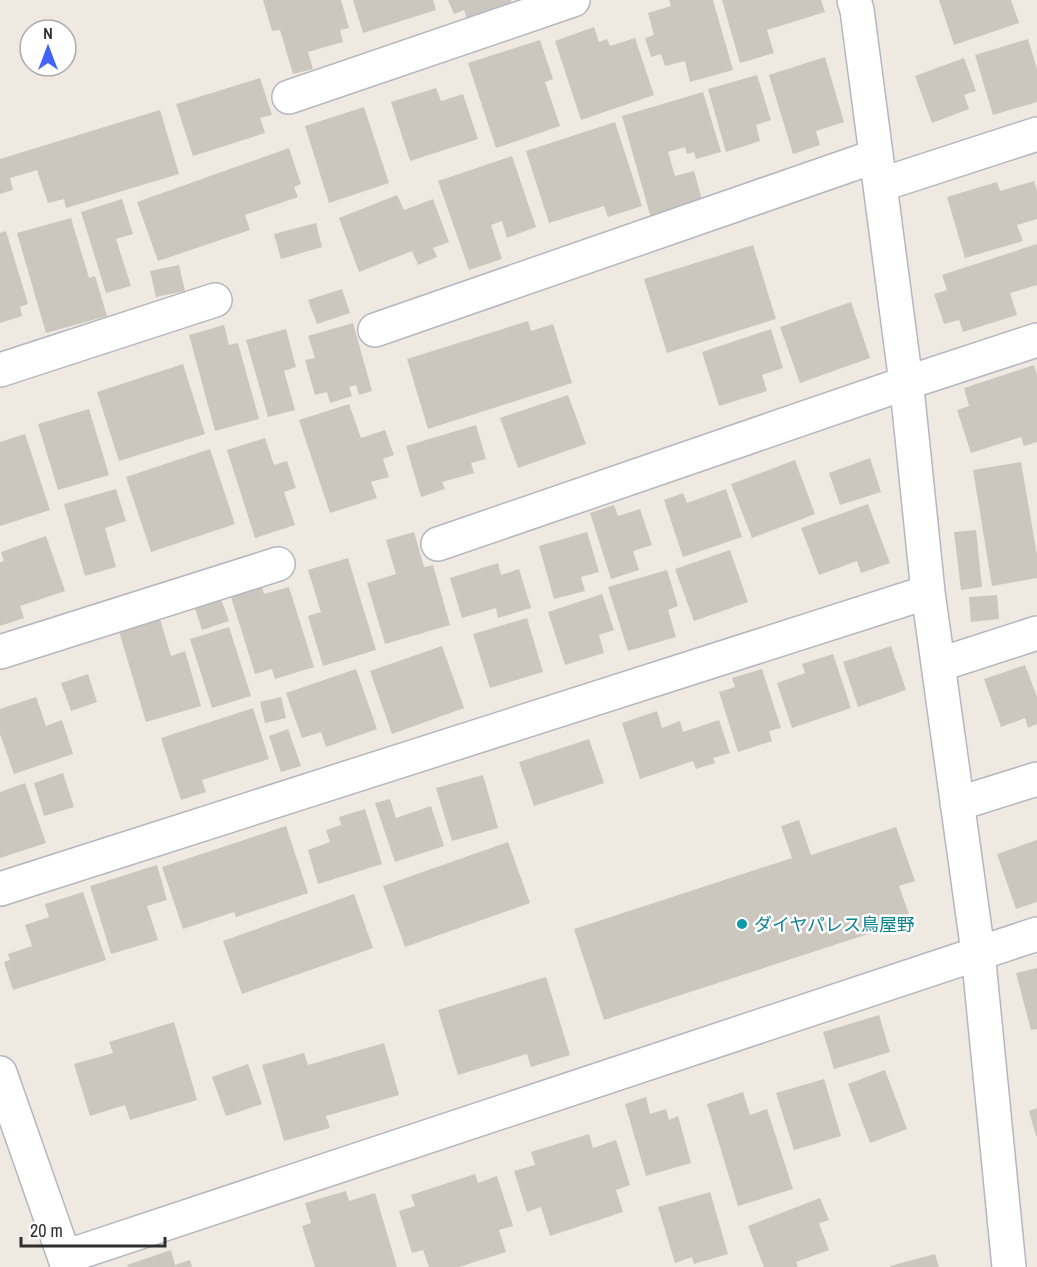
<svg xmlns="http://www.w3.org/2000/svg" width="1037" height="1267" font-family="'Archivo Narrow','Noto Sans JP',sans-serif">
<rect width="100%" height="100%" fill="#efe9e1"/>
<path fill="#cbc7bf" d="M263,0h78l8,28 -9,2 3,12 -35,10 5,17 -20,5 -13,-44 -8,1z
M353,0h80l3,10 -73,23z
M448,0h63l1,3 -45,16 -3,-9 -10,4z
M669,0h44l20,70 -43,12 -5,-21 -20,5 -4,-12 -10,3 -6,-19 9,-3 -6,-22 23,-7z
M722,0h99l4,12 -58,18 7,23 -34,10z
M939,0h72l8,23 -65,22z
M594,27l5,15 8,-3 3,7 25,-8 19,57 -73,25 -26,-79z
M1028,39l9,30v33l-44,13 -18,-60z
M540,40l13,39 -8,3 15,44 -64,22 -28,-85z
M825,57l19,65 -28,9 4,14 -27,9 -24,-79z
M964,58l12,33 -12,4 5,14 -37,14 -17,-47z
M757,75l14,45 -15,5 4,16 -34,11 -18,-63z
M260,78l12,37 -12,3 5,15 -72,23 -17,-52z
M436,88l5,13 22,-7 15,45 -68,22 -19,-59z
M703,92l18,60 -25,7 -2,-7 -7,2 -2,-7 -17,5 7,24 19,-5 9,32 -52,15 -29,-102z
M364,107l25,76 -60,20 -24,-77z
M160,110l19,64 -113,34 -2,-9 -16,4 -11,-33 -27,8 3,12 -13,4v-35z
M615,122l27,84 -34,11 -4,-11 -55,17 -23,-72z
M289,148l12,36 -7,3 4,10 -53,18 5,15 -92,31 -21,-59z
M512,156l24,71 -29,11 -5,-17 -11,4 11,34 -33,11 -31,-89z
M1034,181l3,10v28l-20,6 6,16 -58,17 -18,-61 50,-15 3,9z
M397,195l7,15 29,-11 16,43 -16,6 4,9 -19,8 -6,-14 -53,21 -20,-54z
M122,199l11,35 -17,5 15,47 -25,7 -25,-81z
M71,218l18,60 6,-2 12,40 -61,17 -29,-100z
M316,223l6,24 -41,12 -7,-25z
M6,231l22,73 -8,3 2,9 -22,7v-90z
M1037,244v41l-27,8 7,22 -54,17 -4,-12 -15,4 -10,-30 13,-4 -5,-15z
M753,245l23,74 -109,34 -23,-74z
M179,265l6,26 -29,6 -6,-26z
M342,289l8,24 -33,11 -9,-24z
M851,302l19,56 -70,25 -20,-56z
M528,321l3,10 22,-7 19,59 -144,46 -21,-70z
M353,323l19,68 -13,4 -3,-10 -7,2 3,9 -22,7 -3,-11 -12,3 -10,-35 10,-2 -7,-22z
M224,325l5,20 9,-2 21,76 -44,12 -26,-96z
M286,329l10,38 -12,4 11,39 -27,7 -22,-77z
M771,329l12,39 -21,7 5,16 -48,15 -17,-54z
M183,364l22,70 -86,27 -22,-69z
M1034,365l3,10v67l-13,4 -3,-9 -50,16 -14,-43 12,-4 -5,-18z
M568,395l18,49 -68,24 -18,-50z
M349,404l12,34 24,-8 9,25 -11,4 6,18 -18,5 6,16 -47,15 -31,-93z
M89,409l20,66 -51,15 -20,-66z
M476,425l10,34 -15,4 3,10 -32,9 3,7 -24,8 -15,-51z
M25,434l25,76 -50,16v-84z
M265,438l9,27 13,-4 9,27 -12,4 11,33 -40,13 -28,-88z
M210,449l25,75 -84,28 -25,-75z
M870,458l11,34 -41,13 -11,-32z
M795,460l20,54 -63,24 -21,-54z
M1021,462l16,93v23l-45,8 -19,-116z
M116,489l10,32 -21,7 11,39 -31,9 -21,-72z
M726,489l16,48 -59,20 -19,-57 19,-7 4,10z
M868,504l22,59 -29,10 -4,-12 -38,14 -18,-47z
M614,505l4,11 22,-7 12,36 -19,6 6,19 -28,9 -21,-66z
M976,530l6,57 -21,3 -7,-58z
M414,532l10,35 9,-2 17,60 -65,19 -18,-61 29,-9 -10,-34z
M587,532l12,40 -18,5 4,14 -31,8 -15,-53z
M46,536l19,55 -45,15 4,12 -24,8v-64l4,-1 -3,-9z
M730,550l18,52 -54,19 -19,-52z
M348,558l28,92 -53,16 -15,-50 13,-4 -13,-42z
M498,563l3,12 18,-6 12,39 -33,10 -2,-10 -34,10 -12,-40z
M667,570l11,36 -10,4 8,27 -48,14 -20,-64z
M262,587l2,7 25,-7 25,80 -39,12 -3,-10 -17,5 -24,-77z
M219,593l10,28 -27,9 -9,-28z
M602,594l12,36 -15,5 5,18 -39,12 -17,-53z
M997,595l2,24 -28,3 -2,-25z
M159,616l12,40 14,-5 16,55 -55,16 -28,-94z
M527,618l16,54 -53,16 -17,-54z
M229,627l22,69 -39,12 -22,-69z
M442,646l22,62 -72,26 -22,-63z
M891,646l15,44 -48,17 -15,-45z
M833,654l18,54 -59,20 -15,-45 28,-10 -3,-9z
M1025,665l12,32v27l-9,4 -3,-10 -24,9 -17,-48z
M356,669l21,60 -51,18 -5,-15 -19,6 -16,-45z
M762,669l19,59 -12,3 3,10 -34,11 -19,-60 16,-5 -3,-9z
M88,674l9,28 -26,9 -10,-28z
M36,697l10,29 16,-6 11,34 -59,20 -14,-40v-25z
M281,697l5,21 -21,5 -5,-21z
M253,708l16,51 -67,21 4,12 -25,8 -20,-62z
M657,711l5,17 18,-7 3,11 36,-12 11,33 -17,5 2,5 -19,6 -3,-8 -53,18 -18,-56z
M288,729l13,37 -20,6 -12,-36z
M589,739l15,44 -70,23 -15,-44z
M63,773l11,34 -30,9 -10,-33z
M483,775l15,53 -46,13 -16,-53z
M25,783l21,60 -46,15v-66z
M390,799l6,19 35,-12 13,40 -49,16 -20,-59z
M365,809l17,55 -64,20 -10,-34 22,-8 -4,-12 15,-5 -2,-8z
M799,820l12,35 85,-28 19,54 -16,5 12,34 -307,100 -30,-91 218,-71 -11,-32z
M286,826l22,67 -72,24 -2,-5 -51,17 -21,-62z
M1037,840v62l-21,7 -19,-55z
M508,842l22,61 -125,44 -22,-61z
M157,865l10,35 -20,6 11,34 -47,14 -21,-68z
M83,892l23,68 -93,30 -9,-28 6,-2 -2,-6 24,-8 -7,-21 24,-8 -4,-13z
M354,894l19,54 -131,46 -19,-53z
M1037,968v61l-6,1 -15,-57z
M546,977l24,78 -39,12 -4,-13 -69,21 -20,-65z
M879,1015l11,37 -56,17 -11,-37z
M174,1022l23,78 -67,20 -5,-15 -35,11 -16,-52 39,-11 -4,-11z
M384,1043l15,52 -73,21 4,12 -46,13 -22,-76 42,-12 4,12z
M248,1064l14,40 -36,12 -14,-39z
M885,1070l22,59 -37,14 -22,-59z
M824,1079l17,57 -47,14 -18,-57z
M743,1092l7,23 17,-6 26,80 -55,17 -31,-102z
M646,1097l4,17 16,-5 3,11 9,-4 13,47 -45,13 -21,-72z
M1037,1108v28h-1l-7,-25z
M589,1134l4,14 23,-8 14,45 -14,5 7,22 -73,24 -9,-29 -14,5 -13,-41 21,-6 -4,-13z
M475,1174l3,9 19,-7 16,50 -14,4 7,22 -47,15h-30l-6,-17 -11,3 -13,-42 16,-5 -4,-11z
M346,1191l3,10 26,-8 22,74h-82l-13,-41 9,-3 -6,-20z
M710,1192l18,62 -34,10 -2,-7 -17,6 -17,-56z
M820,1198l9,22 -10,3 10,27 -33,12 2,5h-34l-16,-41z
M171,1250l4,15 15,-5 2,7h-64l-1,-2z
M935,1254l4,13h-49v-1z"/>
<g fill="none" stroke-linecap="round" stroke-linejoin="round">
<g stroke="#b4b7c1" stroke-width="36">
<path id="minor" d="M854,0l3,10 51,388 20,194 50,360 31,315
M289,97l284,-97
M880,185l157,-51
M375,330l501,-174
M0,370l215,-70
M438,544l468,-161 131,-43
M0,652l278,-88
M938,665l99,-32
M957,804l80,-25
M0,889l928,-297
M0,1073l68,194
M65,1257l972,-323"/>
</g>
<use href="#minor" stroke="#fff" stroke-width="33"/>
</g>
<circle fill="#0f9aa8" stroke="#fff" stroke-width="2" cx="742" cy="924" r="6"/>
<g text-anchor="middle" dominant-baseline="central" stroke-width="5" stroke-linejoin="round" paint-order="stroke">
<g font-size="18" fill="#0d838f" stroke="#fff" text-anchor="start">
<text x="754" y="924">ダイヤパレス鳥屋野</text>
</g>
</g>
<g transform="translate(48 48)"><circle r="28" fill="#ffffff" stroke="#ababab" stroke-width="1.5"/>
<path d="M0-4.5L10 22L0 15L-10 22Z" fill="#4264fb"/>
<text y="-9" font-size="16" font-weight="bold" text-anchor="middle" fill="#2e2e2e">N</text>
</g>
<path d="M21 1237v9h144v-9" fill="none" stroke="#2e2e2e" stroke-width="3"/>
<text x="30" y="1237" font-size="18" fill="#2e2e2e" stroke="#ffffff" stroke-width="4.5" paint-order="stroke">20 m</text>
</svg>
